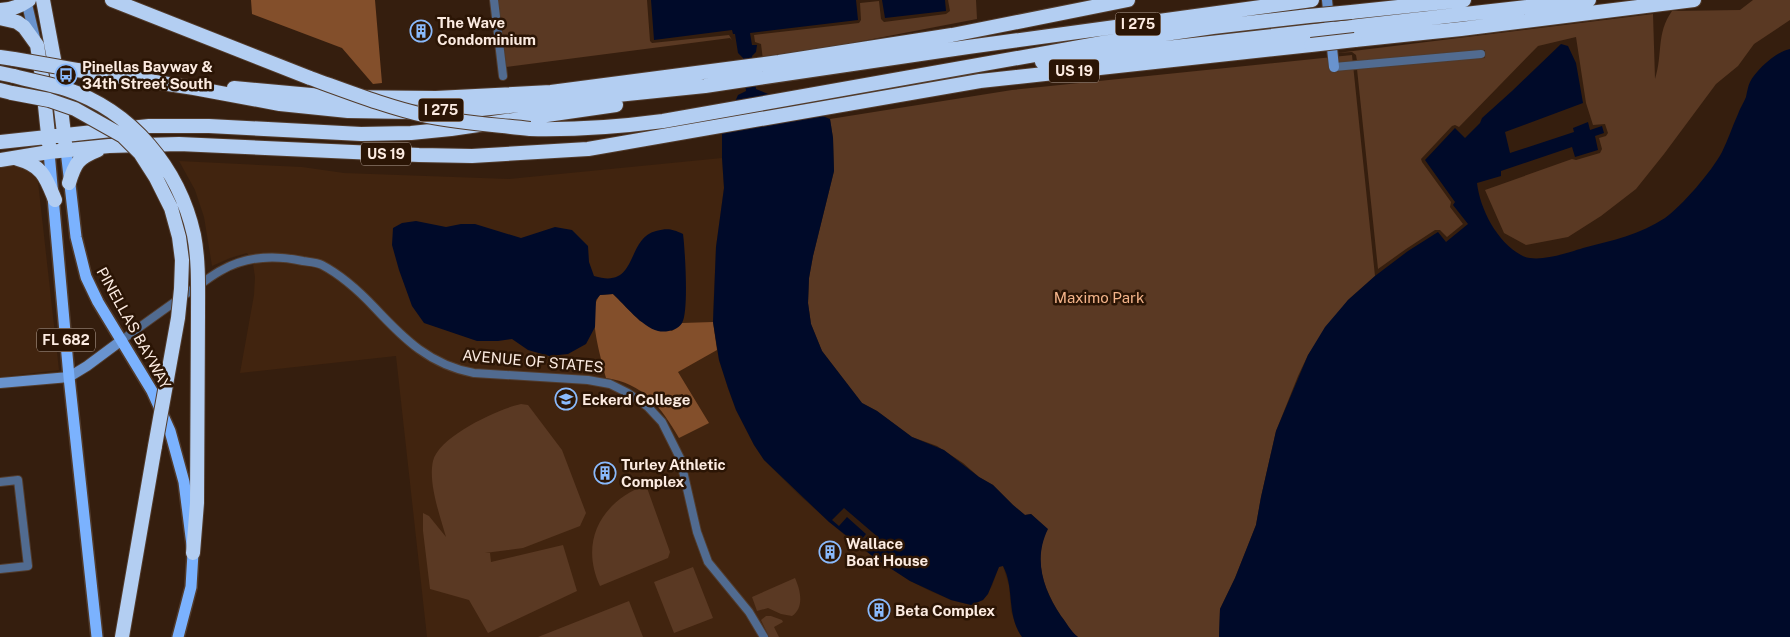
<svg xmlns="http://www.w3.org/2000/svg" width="1790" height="637" font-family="'Public Sans',sans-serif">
<rect width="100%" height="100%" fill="#351e0e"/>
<path fill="#41240f" d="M722,158l2,30 -8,59 -3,65 1,21 5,27 9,28 8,22 18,35 10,15 34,34 51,45 61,42 20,10 21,9 20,5 12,-5 9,-14 7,-20h4l6,20 2,25 7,20 4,6h-595l-31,-281 -156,17 14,-78 1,-18 -2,-13 -6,-11 -17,5 -18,8 -8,-49 -9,-27 -16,-29 123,6 42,6 165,6z
M15,163l22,10 22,197 -59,7v-213z"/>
<path fill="#5a3923" d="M498,0h149l3,41 2,2 77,-8 3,5 -2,-2 -224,29z
M948,0h28l1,19 -214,41 -2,-16 -6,-2 -1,-7 105,-12 2,-3 -1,-17 19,-2 2,18 3,3 62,-8 4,-3z
M1753,0h37v20l-36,24 -16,22 -22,18 -52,70 -28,35 -35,27 -33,21 -42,8 -22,-12 -19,-43 87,-31 4,1 24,-7 2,-4 -3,-11 7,-2 2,-3 -3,-9 -12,1 -7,-22 -10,-66 -38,9 -79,81 -4,-2 -3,1 -31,33 1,3 29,40 -1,5 13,17 -16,13 -7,-7h-5l-29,19 -28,20 -21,-200 128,-11v-8l-128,11 -1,-6 -4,-3 -15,1 316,-39 2,65c8,-24 1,-46 17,-68l68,-1z
M1352,55l23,221 -27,24 -40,55 -10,21 -22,55 -15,66 -5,28 -21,53 -15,31 -1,28h-141c-8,-6 -11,-14 -17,-21 -18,-28 -28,-55 -14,-87l-16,-15 -6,1 -12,-10 -20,-20 -14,-8 -16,-14 -26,-17 -25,-9 -35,-26 -15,-8 -40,-52 -11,-27 -3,-21 1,-25 4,-22 21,-85 -1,-33 -3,-19 182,-29z
M521,404l7,1 34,45 24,63 -6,13 -57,22 -38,5h5l1,9 72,-17 14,46 -89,42 -19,-33 -39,-11 -7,-58v-18l6,3 17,21c-6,-21 -18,-54 -13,-76 6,-25 65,-52 88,-57z
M646,485l24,67 -2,6 -68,28c-21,-45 2,-85 46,-101z
M693,567l20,51 -39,15 -20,-51z
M795,578c5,11 10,29 -3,38l-11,-2 -13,-6 -11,3 -5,-14z
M629,601l14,36h-105z
M766,616h5l11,4 1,2 -9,5 5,10h-10l-8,-17z"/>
<path fill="#834f2b" d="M251,0h124l7,83 -9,1 -31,-36 -90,-34z
M613,294l27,27 32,10 10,-8 31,-1 4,28 -39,22 31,51 -30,15c-18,-31 -36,-55 -73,-60 -5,-20 -20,-67 -6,-83z"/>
<path fill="#000a29" d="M651,0h205l2,20 -108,13 2,12h5l-1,7 -4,4 4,33 74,30 3,19 1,33 -21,85 -4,22 -1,25 3,21 11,27 40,52 15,8 35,26 32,13 35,27 14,8 20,20 12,10 6,-1 17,15c-15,30 -5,60 13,87 6,7 9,15 17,21h-56c-16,-23 -7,-48 -19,-71l-4,1 -11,27 -5,6 -12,5 -20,-5 -41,-19 -34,-22 -47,-37 -65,-62 -10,-15 -18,-35 -8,-22 -9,-28 -6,-38 3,-75 8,-59 -2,-30v-26l16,-37 8,-4 -3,-33 -5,-5 -3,-19h-2l-1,-4 -78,10z
M882,0h63l1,11 -61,7z
M1561,44l7,2 8,17 7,40 -78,29 5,21 64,-21 -1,-4 15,-6 2,8 12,-4 2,7 -9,3 3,14 -23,7 -3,-10 -71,24v5l-24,7c3,26 20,59 44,72 15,9 46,-2 62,-7 28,-7 58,-14 82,-30 17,-12 47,-47 57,-66 6,-12 10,-25 16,-38 2,-6 6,-12 8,-17 1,-5 2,-11 4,-15 6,-12 27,-31 40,-33v588h-571l1,-28 15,-31 21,-53 5,-28 15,-66 32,-76 17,-28 23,-27 27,-24 33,-25 30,-19 8,10 22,-18 -15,-19 2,-3 -30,-42 30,-32 10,10 15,-15 2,-5 30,-27z
M416,221l30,6 15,-3h14l46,14 34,-11 17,3 16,16 1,16 5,14c45,14 31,-37 62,-45 12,-3 16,-2 27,3 2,14 6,79 -1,89 -4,7 -16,10 -24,8 -16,-4 -33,-26 -45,-37l-13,1 -4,5 -1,27 -9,17 -18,10 -19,2 -21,-6 -16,-11 -14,2h-21l-53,-18 -12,-17 -13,-36 -7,-25 1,-17 9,-5z"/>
<path fill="#351e0e" d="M844,508l35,30 -4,5 -7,-7 -4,4 -2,-1 4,-5 -19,-17 -8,9 -7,-6z"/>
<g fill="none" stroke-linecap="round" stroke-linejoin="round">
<g stroke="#513b2c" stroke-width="10">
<path id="street" d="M494,0l9,76
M1334,67l147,-13
M122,340c23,-17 47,-34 71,-51 10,-6 19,-14 29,-19 25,-14 54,-15 81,-9 6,1 13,1 19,4 19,10 38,27 53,43 29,31 55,57 99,65l114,7 22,4 18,9 20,14 14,15 18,36 17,74 11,30 41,50 15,25
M0,482l18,-2 10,86 -28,3"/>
</g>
<g stroke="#513b2c" stroke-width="12">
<path id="secondary" d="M26,0l9,38
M1327,0l7,67
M0,383l69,-6 18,-11 35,-26"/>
</g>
<g stroke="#513b2c" stroke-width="14">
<path id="primary" d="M66,150l10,87 10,40 12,25 54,89 18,40 14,51 9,71 -2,34 -13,50
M49,152l20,225 28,260"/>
</g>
<g stroke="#513b2c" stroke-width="16">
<path id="highway" d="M43,0l14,75 8,67
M112,0l198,78
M0,10c11,0 19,-3 29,-10
M1351,12l113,-12
M0,18l17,4 7,5 13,18 5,32 7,67
M1355,40l106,-11 233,-29
M0,57l14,2
M1042,62l547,-62
M77,70l117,18 86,16 68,7 62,1 71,-3 224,-23 263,-39 344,-47
M0,73l14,3
M234,88l99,9 103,1 115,-6 228,-30 173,-27 176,-35
M0,90l12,3
M530,129c45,1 88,-2 133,-8l439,-78 111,-16 96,-11
M0,142l149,-16h60l152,8 50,-1 40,-4 165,-24
M18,159c25,7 28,19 37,41
M0,160l49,-8 60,-6 70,-2 240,11 53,1 116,-7 392,-68 331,-36
M69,183c6,-20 9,-25 29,-33
M193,553l4,-50 1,-188
M122,637l33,-191"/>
</g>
<use href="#street" stroke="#516b90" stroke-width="8"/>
<use href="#secondary" stroke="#6993ce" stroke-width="10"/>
<use href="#primary" stroke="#7bb2fe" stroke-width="11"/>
<use href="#highway" stroke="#b3cef2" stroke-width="14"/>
<g stroke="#513b2c" stroke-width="16" stroke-linecap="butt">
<path id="highway-bridge" d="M1309,16l42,-4
M1311,45l44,-5
M14,59l63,11
M14,76c18,5 36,8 52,13 66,22 113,79 128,146 5,26 4,53 4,80
M310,78c39,14 77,29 117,38 34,7 69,9 103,13
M12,93l37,7 26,9 48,27 17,17 16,25 15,30 8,29 3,23 -1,29 -3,29 -23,128"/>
</g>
<use href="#highway-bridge" stroke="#b3cef2" stroke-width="14"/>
</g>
<defs>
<g id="building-ring" transform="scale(1.125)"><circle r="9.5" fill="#2b1505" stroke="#8abafc" stroke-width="1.5"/><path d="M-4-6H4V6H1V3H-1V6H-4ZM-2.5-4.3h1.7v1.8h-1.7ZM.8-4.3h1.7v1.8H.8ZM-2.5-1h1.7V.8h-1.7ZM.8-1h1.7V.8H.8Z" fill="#8abafc"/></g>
<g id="bus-ring" transform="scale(1.125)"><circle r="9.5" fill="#2b1505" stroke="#8abafc" stroke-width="1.5"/><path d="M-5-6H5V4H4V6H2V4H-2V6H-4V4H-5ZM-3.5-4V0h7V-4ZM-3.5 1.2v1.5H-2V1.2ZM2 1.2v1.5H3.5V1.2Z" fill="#8abafc"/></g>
<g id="university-ring" transform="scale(1.125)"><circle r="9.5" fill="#2b1505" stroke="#8abafc" stroke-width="1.5"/><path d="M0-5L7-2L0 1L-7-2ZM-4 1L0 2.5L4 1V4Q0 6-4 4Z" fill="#8abafc"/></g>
</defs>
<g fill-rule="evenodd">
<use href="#building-ring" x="421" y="31"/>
<use href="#bus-ring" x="66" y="75"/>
<use href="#university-ring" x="566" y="399"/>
<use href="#building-ring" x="605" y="473"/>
<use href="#building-ring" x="830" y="552"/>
<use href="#building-ring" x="879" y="610"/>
</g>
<g text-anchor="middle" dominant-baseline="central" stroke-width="5" stroke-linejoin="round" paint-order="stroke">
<g fill="#2b1505" stroke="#bdab9f" stroke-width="1">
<rect x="1115.5" y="12.5" width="45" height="23" rx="4"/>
<rect x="1049" y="59.5" width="50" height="23" rx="4"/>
<rect x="418.5" y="98.5" width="45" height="23" rx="4"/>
<rect x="361" y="142.5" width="50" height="23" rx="4"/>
<rect x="37" y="328.5" width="58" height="23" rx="4"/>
</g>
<g font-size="14" font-weight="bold" fill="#fcebe1">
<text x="1138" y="24">I 275</text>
<text x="1074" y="71">US 19</text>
<text x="441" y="110">I 275</text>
<text x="386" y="154">US 19</text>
<text x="66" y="340">FL 682</text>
</g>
<g font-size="15" font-weight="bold" fill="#fcebe1" stroke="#2b1505" text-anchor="start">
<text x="437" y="22">The Wave<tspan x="437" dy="17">Condominium</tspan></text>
<text x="82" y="66">Pinellas Bayway &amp;<tspan x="82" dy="17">34th Street South</tspan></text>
<text x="582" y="399">Eckerd College</text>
<text x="621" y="464">Turley Athletic<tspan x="621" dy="17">Complex</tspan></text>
<text x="846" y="543">Wallace<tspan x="846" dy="17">Boat House</tspan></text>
<text x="895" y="610">Beta Complex</text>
</g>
<g font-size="15" fill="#f4b48a" stroke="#2b1505">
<text x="1099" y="297">Maximo Park</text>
</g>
<g font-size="15" fill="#fcebe1" stroke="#2b1505">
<text transform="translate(134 328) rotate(61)">PINELLAS BAYWAY</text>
<text transform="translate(533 361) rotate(5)">AVENUE OF STATES</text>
</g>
</g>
</svg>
